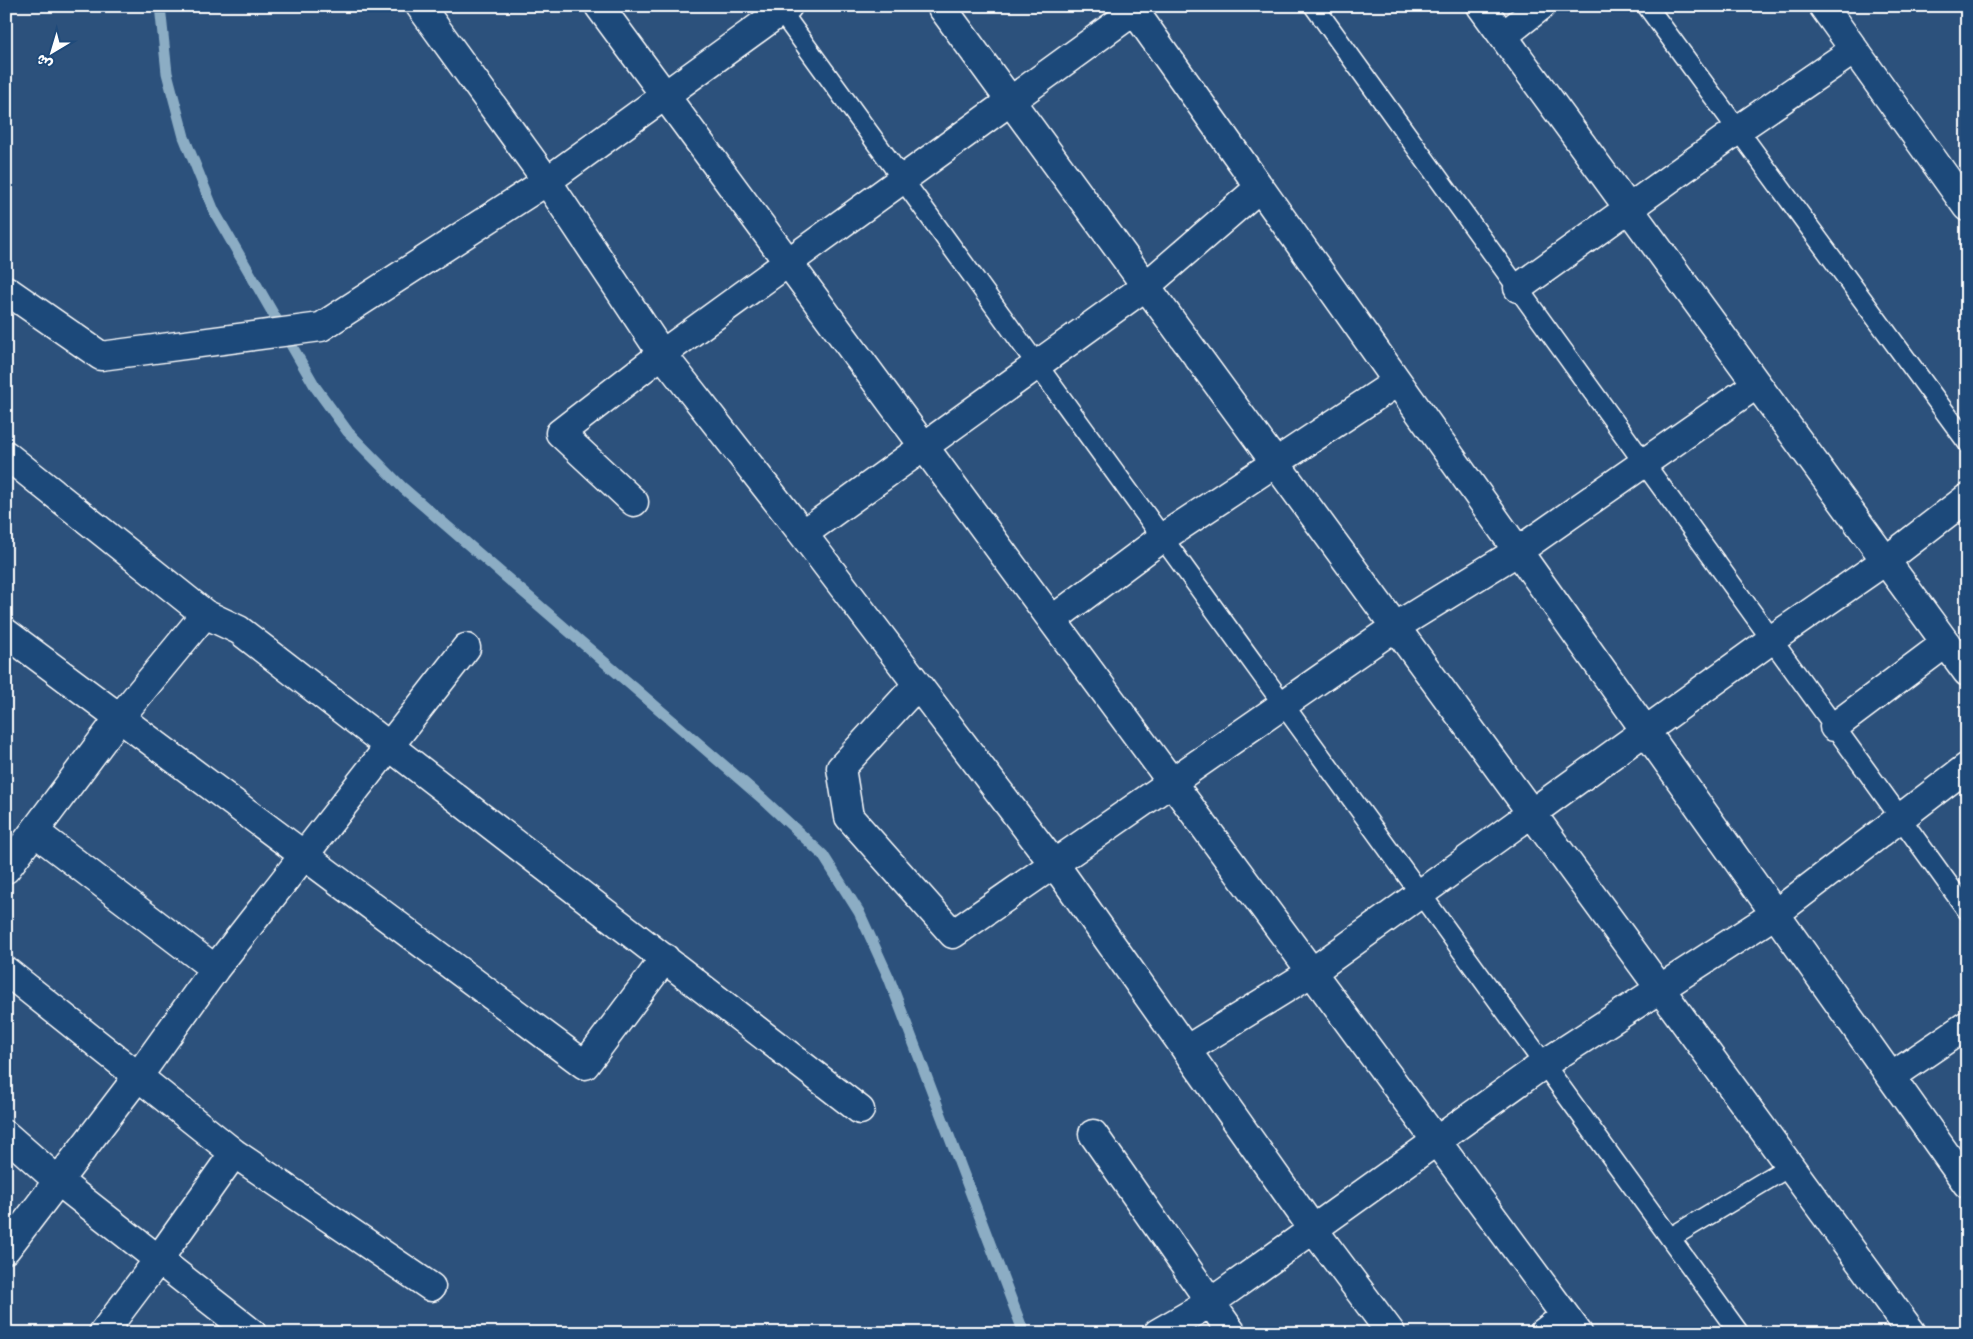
<svg xmlns="http://www.w3.org/2000/svg" width="1973" height="1339" font-family="'Comic Neue','Playpen Sans Arabic',sans-serif">
<rect width="100%" height="100%" fill="#2c517c"/>
<filter id="ink" filterUnits="userSpaceOnUse"><feTurbulence type="fractalNoise" baseFrequency=".02" numOctaves="2"/><feDisplacementMap in="SourceGraphic" scale="10" xChannelSelector="R" yChannelSelector="G"/><feConvolveMatrix kernelMatrix="1 2 1 2 8 2 1 2 1" color-interpolation-filters="sRGB"/></filter>
<g filter="url(#ink)">
<g fill="none" stroke-linecap="round" stroke-linejoin="round">
<path stroke="#8cadc4" stroke-width="11" d="M160,6l7,67 17,64 30,74 102,177 32,44 55,56 361,312 59,55 36,57 30,66 135,355"/>
<g stroke="#fff" stroke-width="22">
<path id="lane" d="M777,6l962,1327
M1314,6l653,904
M1647,6l320,436
M1670,1238l120,-72"/>
</g>
<g stroke="#fff" stroke-width="31">
<path id="street" d="M420,6l127,175 115,173 141,180 260,342 250,353 78,104
M599,6l979,1327
M941,6l971,1327
M1131,6l836,1178
M1481,6l486,666
M1823,6l144,201
M1503,36l38,-30
M1518,288l221,-159 115,-79
M6,290l95,66 220,-29 226,-146 241,-175
M6,455l199,159 34,16 621,480
M634,502l-74,-69 102,-79 479,-348
M803,534l343,-248 113,-98
M1052,620l110,-82 235,-156
M6,633l579,432 80,-107
M917,685l-76,83 8,49 104,117 442,-307 123,-76 239,-167
M1834,727l112,-84
M35,832l180,137
M6,869l114,-152 85,-103
M6,971l228,182 197,134
M1186,1050l126,-78 459,-332 114,-79 82,-63
M1891,1077l76,-52
M1093,1134l139,199
M6,1135l51,45 195,153
M6,1249l133,-174 76,-106 251,-321
M103,1333l55,-73 76,-107
M1158,1333l52,-30 334,-239 231,-150 192,-147
M1543,1333l22,-17"/>
</g>
<use href="#lane" stroke="#1f4a7a" stroke-width="19"/>
<use href="#street" stroke="#1f4a7a" stroke-width="28"/>
</g>
</g>
<rect width="1973" height="1339" fill="none" stroke="#1f4a7a" stroke-width="25"/>
<rect x="12" y="12" width="1948" height="1314" fill="none" stroke="#fff" stroke-width="2" filter="url(#ink)"/>
<g transform="translate(52 52) rotate(218)" stroke="#1f4a7a" stroke-width="4" paint-order="stroke">
<path d="M0-4L9 19L0 12L-9 19Z" fill="#ffffff"/>
<text y="-8" font-size="14" font-weight="bold" text-anchor="middle" fill="#ffffff">ش</text>
</g>
</svg>
